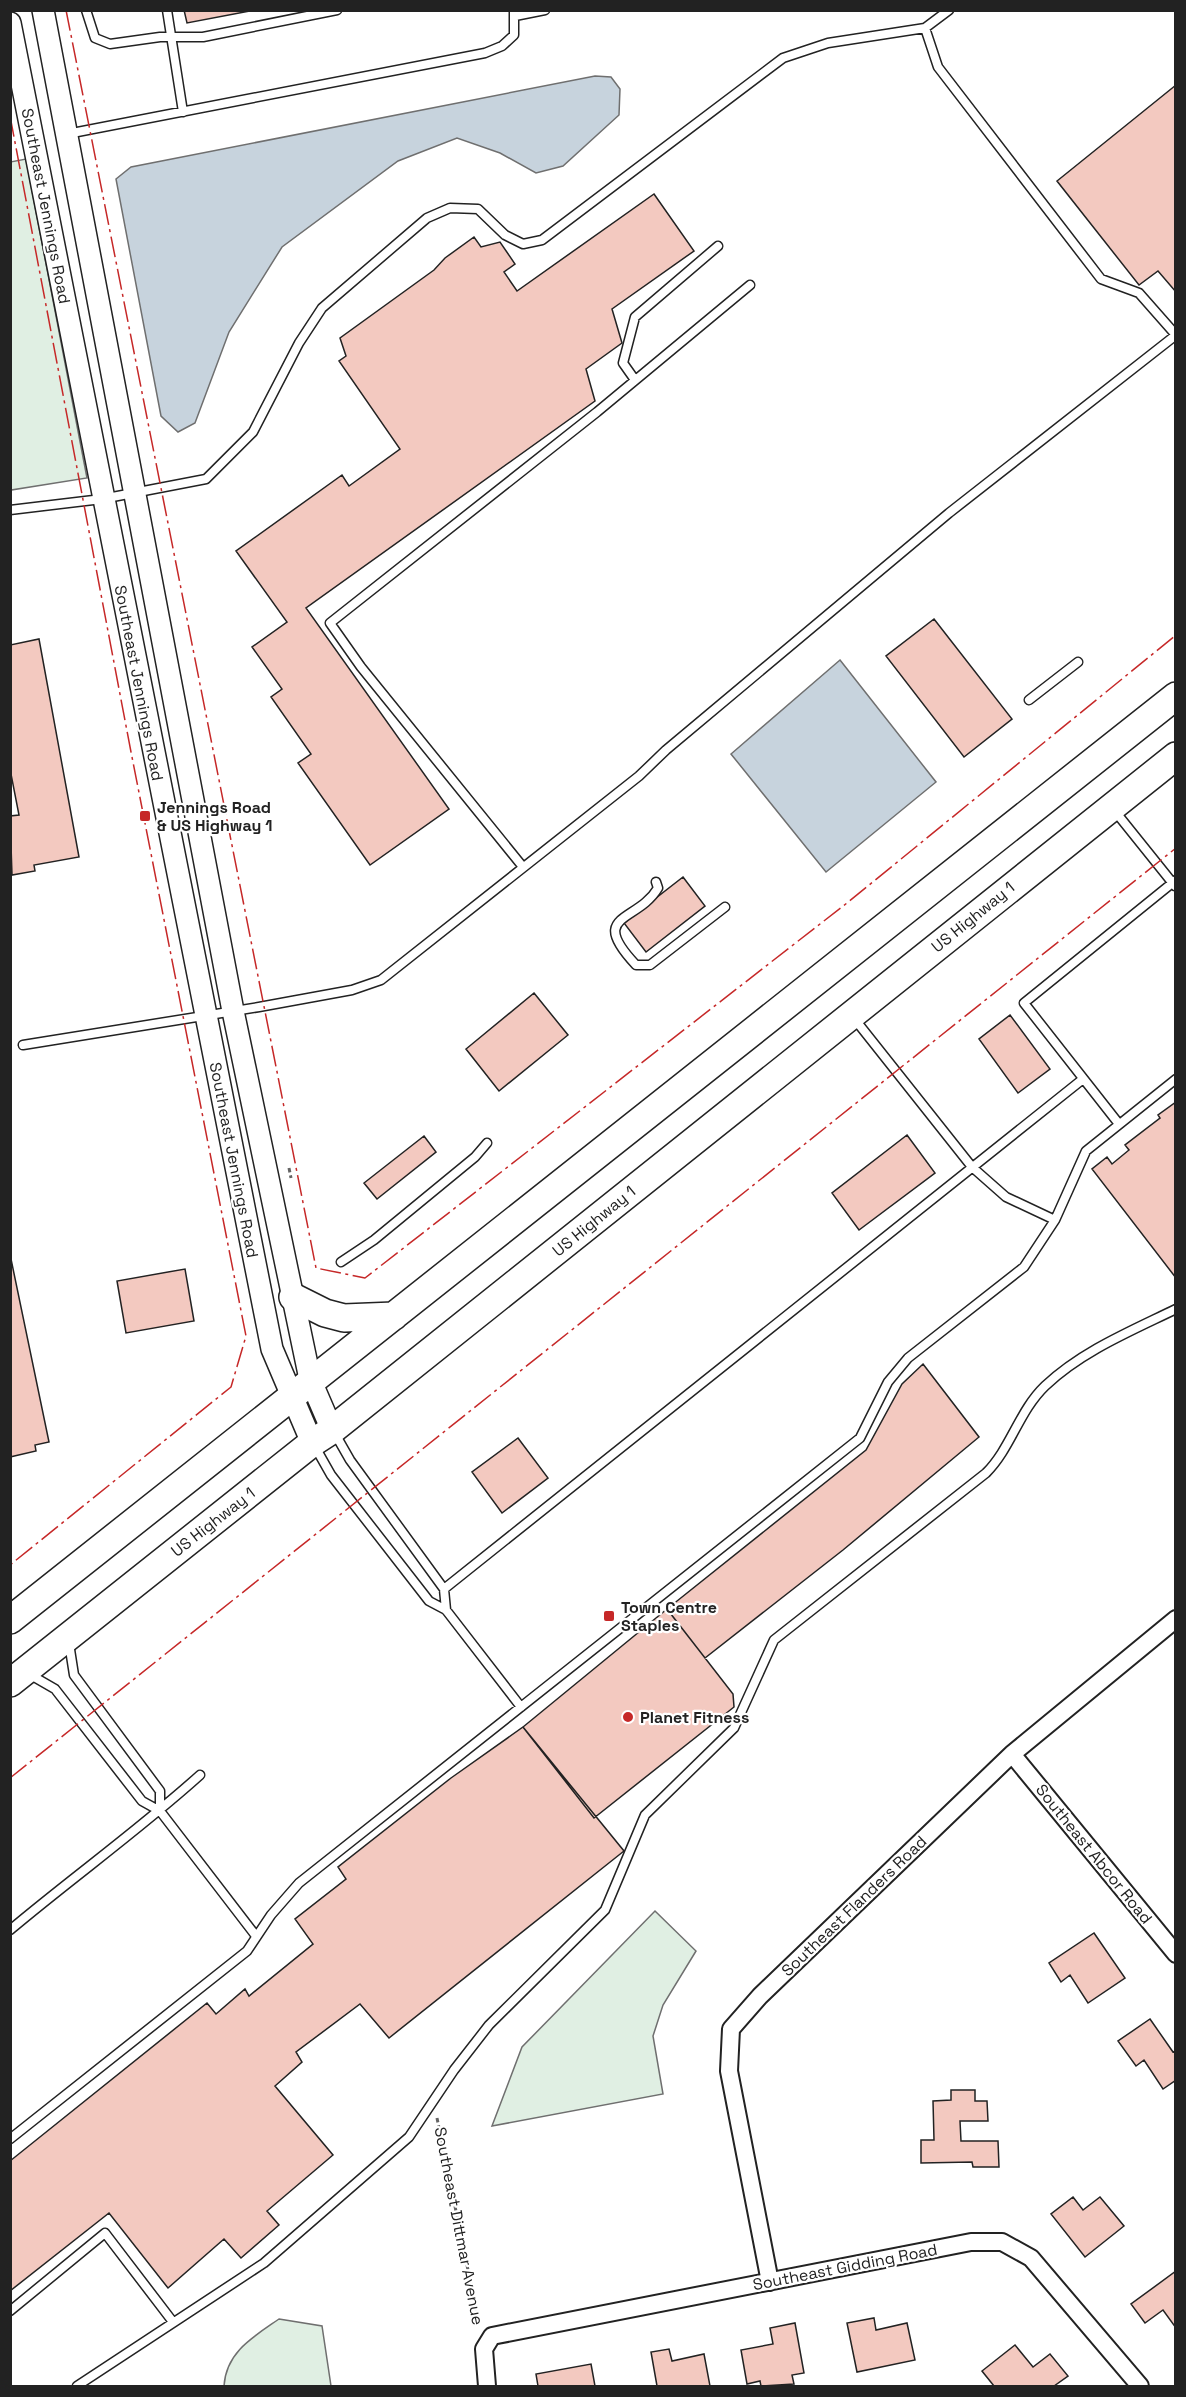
<svg xmlns="http://www.w3.org/2000/svg" width="1186" height="2397" font-family="'Space Grotesk',sans-serif">
<rect width="100%" height="100%" fill="#fff"/>
<path fill="#e0efe3" stroke="#6f6f6f" stroke-width="1.5" d="M26,159l61,319 -76,12 -1,-328z
M655,1911l41,40 -33,54 -10,31 10,58 -171,32 30,-79z
M279,2319l43,7 9,60h-107c2,-34 29,-49 55,-67z"/>
<path fill="#c7d3dd" stroke="#6f6f6f" stroke-width="1.5" d="M595,76l16,1 9,12 -1,26 -56,51 -27,7 -36,-20 -43,-15 -59,23 -116,86 -53,85 -34,91 -17,9 -17,-16 -45,-237 15,-12z
M840,660l96,122 -110,90 -95,-118z"/>
<path fill="#f3c9c0" stroke="#222" stroke-width="1.5" d="M184,10h71l-68,13z
M1176,85v207l-18,-21 -19,14 -82,-104z
M654,194l40,57 -82,58 10,34 -36,26 9,32 -289,207 143,201 -79,56 -72,-102 13,-9 -40,-57 11,-8 -30,-42 35,-25 -51,-71 106,-76 7,11 51,-37 -61,-88 7,-5 -6,-18 94,-68 11,-12 29,-21 7,10 19,-5 15,22 -11,8 13,19z
M934,619l78,100 -48,38 -78,-101z
M39,639l40,218 -45,8 1,6 -23,4 -2,-59 9,-1 -9,-46v-124z
M683,877l22,29 -59,46 -22,-29z
M534,993l34,42 -69,56 -33,-42z
M1010,1015l40,54 -32,24 -39,-54z
M1176,1102v176l-84,-109 15,-12 5,7 17,-14 -4,-5 35,-27 -2,-3z
M907,1135l28,38 -76,57 -27,-37z
M424,1136l12,16 -59,47 -13,-16z
M11,1259l38,183 -14,3 1,6 -26,6z
M185,1269l9,52 -68,12 -9,-52z
M923,1364l56,73 -136,113 -138,108 -38,-49 199,-159 36,-66z
M518,1438l30,40 -46,35 -30,-41z
M667,1609l66,85 1,13 -140,111 -71,-91z
M523,1727l101,124 -235,187 -29,-34 -64,48 6,10 -27,24 58,69 -66,56 12,14 -38,33 -17,-19 -56,49 -59,-75 -99,78v-130l197,-158 9,11 29,-25 4,7 64,-52 -18,-25 51,-40 -8,-12 113,-89z
M1094,1933l31,45 -37,25 -18,-28 -9,7 -12,-19z
M1150,2019l23,33 3,-1v29l-13,9 -19,-29 -8,6 -18,-25z
M951,2090h24v11h12l1,20h-28l1,20h37l1,26h-26l-1,-5 -51,1v-23h13l-1,-39 18,-1z
M1073,2197l10,13 17,-13 24,29 -39,31 -34,-43z
M1176,2271v57l-13,-18 -18,13 -14,-19z
M874,2318l2,12 31,-7 8,37 -58,12 -10,-49z
M795,2323l9,50 -12,2 2,9 -33,2 -1,-5 -13,3 -6,-34 32,-6 -3,-16z
M1015,2345l18,22 17,-13 18,22 -14,10h-60l-12,-15z
M669,2349l3,12 32,-7 6,32h-53l-6,-34z
M591,2364l4,22h-57l-2,-12z"/>
<g fill="none" stroke-linecap="round" stroke-linejoin="round">
<g stroke="#222" stroke-width="11">
<path id="service" d="M86,10l9,28 15,6 50,-7h43l134,-27
M167,10l16,102
M515,16l30,-6
M67,134l418,-81 17,-7 12,-11v-25
M635,380l-12,-17 12,-46 83,-71
M10,510l92,-11 104,-20 47,-47 46,-89 23,-35 105,-90 23,-10 28,1 27,26 18,9 19,-4 241,-182 45,-15 97,-15 24,-18
M1029,700l49,-38
M1114,810l61,76
M523,867l-162,-200 -31,-44 267,-211 153,-127
M656,882l2,6c-21,35 -71,25 -22,77h14l75,-58
M853,1017l119,150 34,30 49,23
M23,1045l236,-38 93,-17 29,-10 258,-204 27,-26 283,-237 227,-178 -37,-42 -38,-14 -163,-212 -13,-39
M1119,1124l-95,-121 152,-123
M341,1262l33,-22 101,-83 12,-14
M334,1432l16,28 94,129 2,21
M314,1445l17,30 98,126 17,9 75,97
M444,1589l639,-510
M69,1643l5,32 86,116v20
M29,1674l26,15 87,112 18,10 96,125
M10,1930c63,-53 129,-100 190,-155
M10,2139l237,-188 24,-36 28,-32 561,-445 28,-56 20,-24 116,-91 31,-47 31,-69 90,-72
M10,2311l95,-78 68,89
M77,2386l187,-123 145,-126 45,-67 35,-45 116,-115 40,-95 89,-87 40,-88 212,-167c25,-25 33,-62 59,-87 37,-35 86,-55 131,-77"/>
</g>
<g stroke="#222" stroke-width="20">
<path id="minor" d="M1012,1754l164,200
M770,2282l-41,-211 2,-42 29,-33 252,-242 164,-135
M487,2386l-3,-37 8,-13 479,-94h31l29,16 109,128"/>
</g>
<g stroke="#222" stroke-width="24">
<path id="tertiary" d="M43,10l190,1001 77,368 22,51
M10,23l262,1326 40,94"/>
</g>
<g stroke="#222" stroke-width="30">
<path id="primary" d="M293,1297l32,16 19,5 50,-2
M10,1620l1166,-924
M10,1683l302,-240 20,-13 844,-674"/>
</g>
<path stroke="#646464" stroke-width="3" stroke-dasharray="4.5 3" stroke-linecap="butt" d="M289,1168l2,10
M437,2118l42,206"/>
<use href="#service" stroke="#fff" stroke-width="8"/>
<use href="#minor" stroke="#fff" stroke-width="16"/>
<use href="#tertiary" stroke="#fff" stroke-width="21"/>
<use href="#primary" stroke="#fff" stroke-width="27"/>
<path stroke="#c62828" stroke-width="1.5" stroke-dasharray="21 4.5 3 4.5" stroke-linecap="butt" d="M66,10l250,1258 49,10 482,-375 329,-268
M10,116l121,636 115,584 -15,51 -221,178
M10,1778l1166,-930"/>
</g>
<g fill="#c62828" stroke="#fff" stroke-width="2">
<rect x="139" y="810" width="12" height="12" rx="3"/>
<rect x="603" y="1610" width="12" height="12" rx="3"/>
<circle cx="628" cy="1717" r="6"/>
</g>
<g text-anchor="middle" dominant-baseline="central" stroke-width="4.5" stroke-linejoin="round" paint-order="stroke">
<g font-size="16" fill="#222" stroke="#fff">
<text transform="translate(46 206) rotate(79)">Southeast Jennings Road</text>
<text transform="translate(139 683) rotate(79)">Southeast Jennings Road</text>
<text transform="translate(973 917) rotate(-39)">US Highway 1</text>
<text transform="translate(234 1160) rotate(79)">Southeast Jennings Road</text>
<text transform="translate(594 1221) rotate(-39)">US Highway 1</text>
<text transform="translate(213 1522) rotate(-38)">US Highway 1</text>
<text transform="translate(1094 1854) rotate(51)">Southeast Abcor Road</text>
<text transform="translate(854 1906) rotate(-44)">Southeast Flanders Road</text>
<text transform="translate(459 2226) rotate(79)">Southeast Dittmar Avenue</text>
<text transform="translate(845 2267) rotate(-11)">Southeast Gidding Road</text>
</g>
<g font-size="16" font-weight="bold" fill="#222" stroke="#fff" text-anchor="start">
<text x="157" y="807">Jennings Road<tspan x="157" dy="18">&amp; US Highway 1</tspan></text>
<text x="621" y="1607">Town Centre<tspan x="621" dy="18">Staples</tspan></text>
<text x="640" y="1717">Planet Fitness</text>
</g>
</g>
<rect width="1186" height="2397" fill="none" stroke="#222222" stroke-width="24"/>
</svg>
